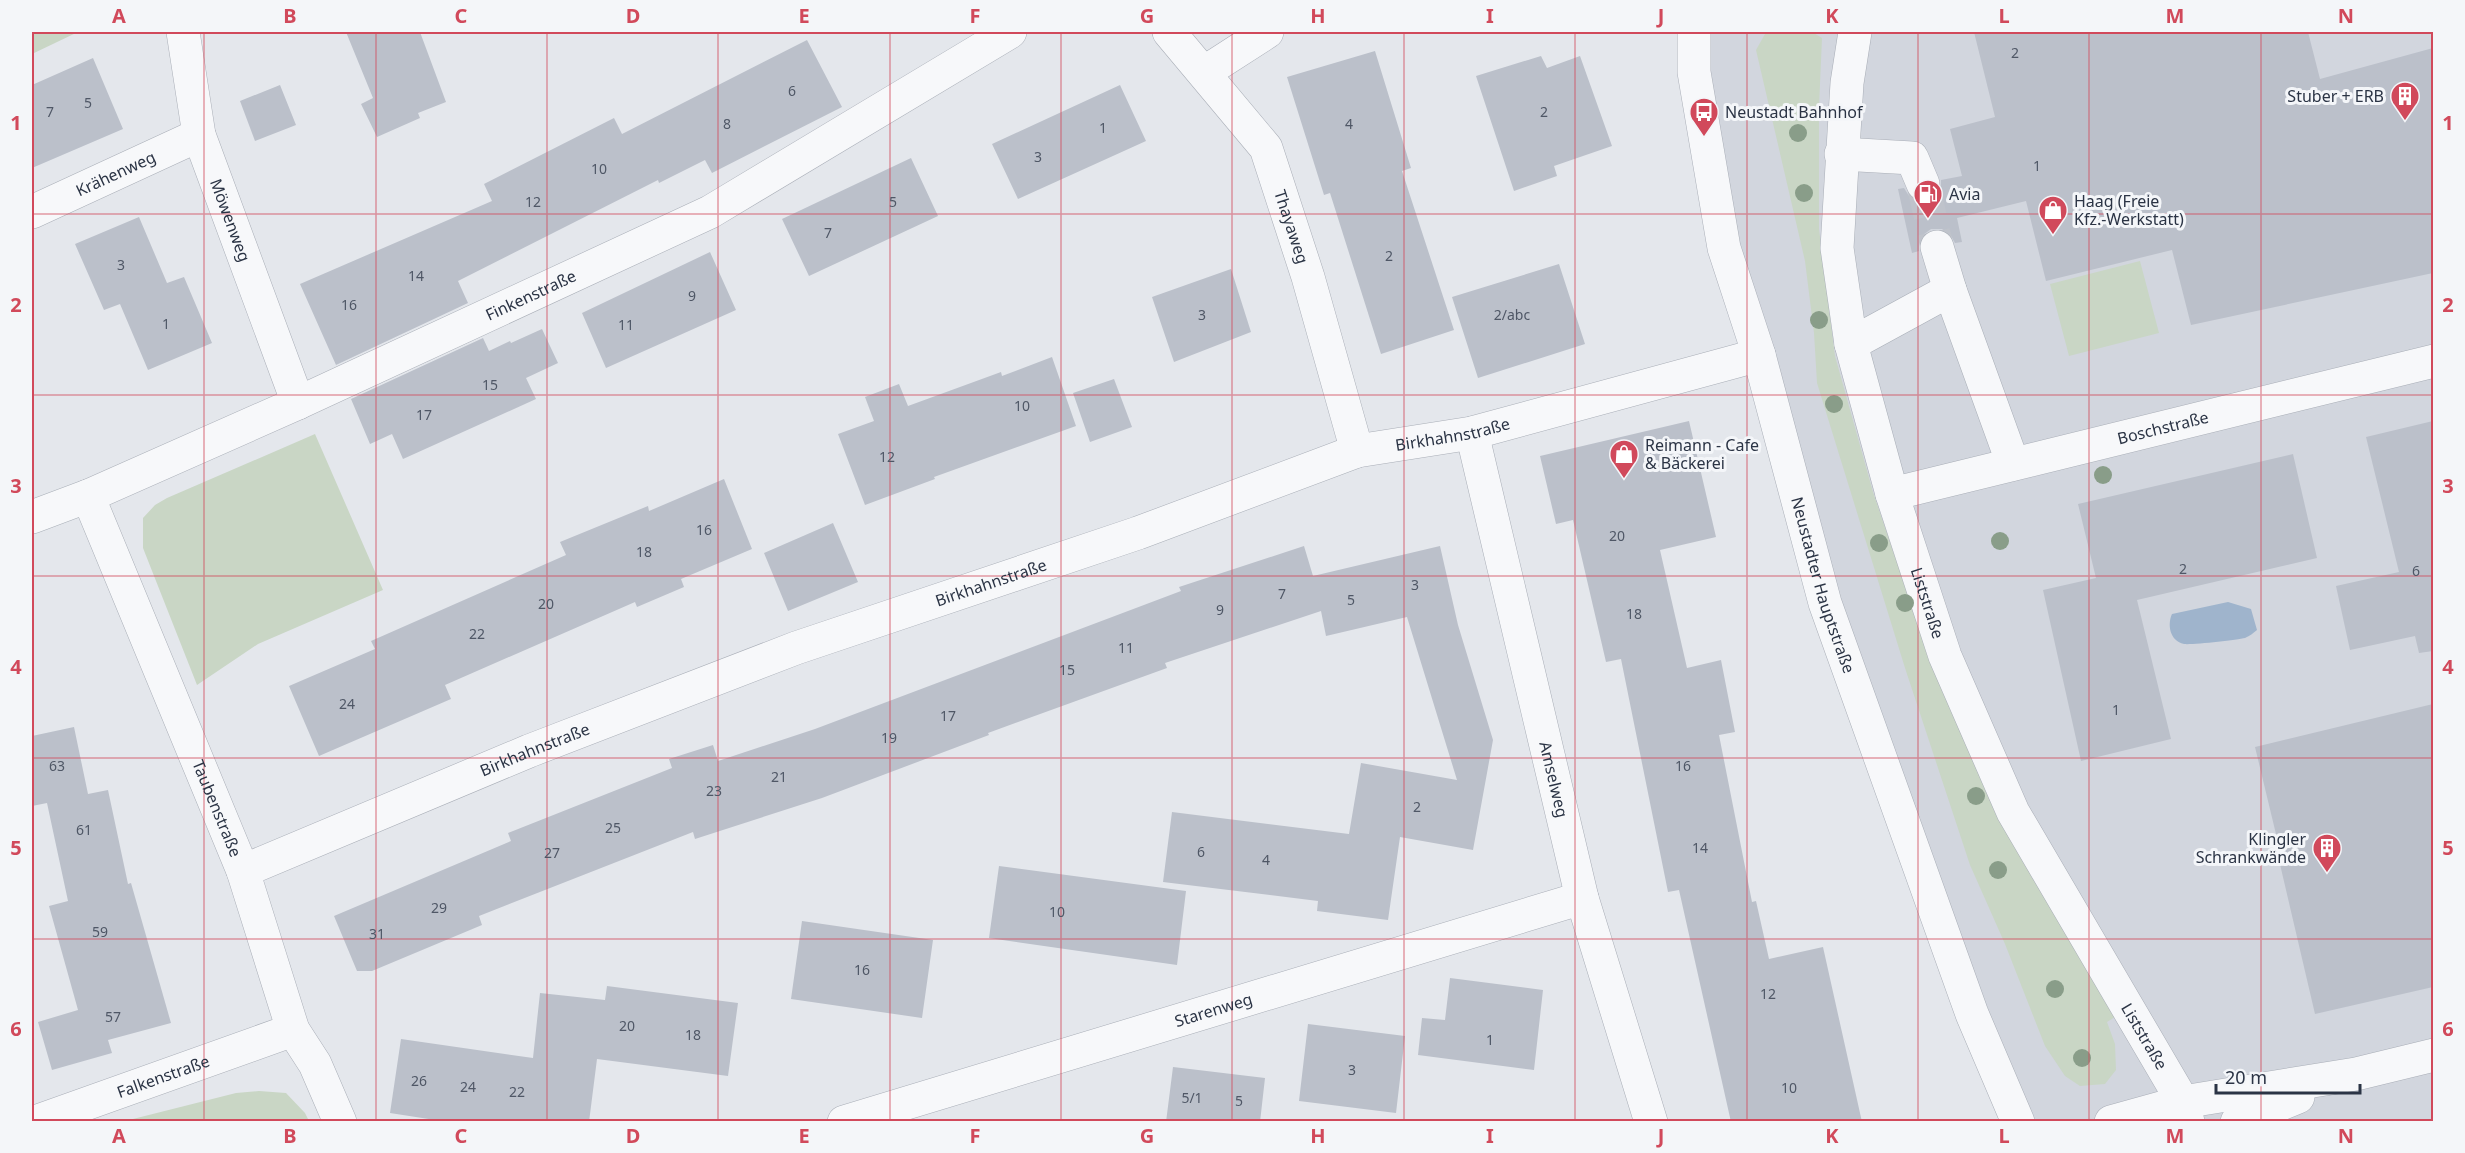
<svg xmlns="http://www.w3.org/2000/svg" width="2465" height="1153" font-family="'Noto Sans',sans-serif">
<rect width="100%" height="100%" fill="#e4e7ec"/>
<path fill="#d2d6de" d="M1694,32h739v1089h-415l-46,-107 -213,-659z"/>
<path fill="#c9d6c5" d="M32,32h46l-46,22z
M1785,32h27l10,6 -3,69v122l16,127 38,136 50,147 192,378 -8,5 8,22 1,26 -11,14 -25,2 -15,-10 -20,-30 -40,-102 -35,-79 -65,-197 -88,-285 -3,-50 -9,-72 -49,-211 9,-16z
M2140,261l19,72 -90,23 -19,-72z
M315,434l68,156 -125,54 -61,41 -54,-137v-30l12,-13 12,-7z
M259,1091l27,2 19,20 4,8h-184l111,-28z"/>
<path fill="#9fb4cc" d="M2228,602l23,7 6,21c-4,3 -7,6 -12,8 -8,2 -53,7 -61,6 -14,-3 -17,-19 -12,-30z"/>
<path fill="#bbc0ca" d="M346,32h74l26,70 -28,11 2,5 -43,19 -16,-33 12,-6z
M1974,32h334l12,47 113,-31v225l-242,52 -19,-75 -126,31 -20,-80 -69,17 5,24 -7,1 -5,-9 -8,-5h-11l-8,6 -4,7v9l-7,2 -14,-64 6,-1 7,11 9,3 11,-1 7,-6 3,-8v-7l21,-4 -12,-47 45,-12z
M807,40l35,67 -130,66 -7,-13 -46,23 -1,-3 -200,101 10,22 -132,62 -36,-81 192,-83 -8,-17 130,-66 8,16z
M1375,51l36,117 -9,3 52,159 -73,24 -51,-161 -6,2 -37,-118z
M1541,56l6,12 33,-12 32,90 -58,20 3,10 -43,15 -38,-115z
M93,58l30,71 -91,39v-83z
M280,85l16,40 -41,16 -15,-40z
M1120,85l26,56 -128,58 -26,-55z
M911,158l27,58 -129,60 -27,-57z
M139,217l28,66 17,-6 28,66 -64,27 -28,-66 -16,6 -29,-66z
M710,252l26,58 -130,58 -24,-55z
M1559,264l26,80 -107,34 -26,-81z
M1231,269l20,63 -77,30 -22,-65z
M542,329l16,34 -32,15 10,21 -133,60 -11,-25 -22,10 -19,-45 132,-61 6,13 21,-10 1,2z
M1052,357l24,69 -142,51 1,2 -70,26 -27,-71 36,-13 -9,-24 34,-13 9,22 93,-34 1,4z
M1114,379l18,48 -42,15 -17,-49z
M1689,421l27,116 -56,13 27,118 34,-8 14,72 -16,3 33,167 4,-1 13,58 54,-12 39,175h-131l-52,-232 -11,2 -47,-233 -15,3 -33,-142 -17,4 -16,-68z
M2433,421v230l-14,2 -4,-17 -65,14 -14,-64 63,-14 -33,-135z
M2293,454l24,104 -180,42 34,139 -90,22 -38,-171 53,-12 -18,-74z
M724,479l28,70 -71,30 3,8 -47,20 -2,-5 -190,83 6,14 -132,57 -30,-70 86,-37 -4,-8 195,-86 -6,-13 88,-36 1,5z
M833,523l25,59 -70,29 -24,-58z
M1304,546l9,30 127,-30 18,79 35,115 -20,110 -73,-13 -12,83 -71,-9 1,-10 -155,-19 9,-70 177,22 12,-71 96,17 -50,-163 -81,19 -5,-25 -156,52 2,5 -179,65 1,2 -167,63 -127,41 -2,-7 -214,84 3,9 -110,46h-15l-23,-55 177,-75 -3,-8 164,-65 -3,-9 44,-14 5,16 97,-32 366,-138 -2,-4z
M2433,704v283l-118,27 -36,-154 3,-1 -27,-112z
M74,727l14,67 20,-4 20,94 3,-1 40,140 -63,17 4,13 -60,17 -14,-48 40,-12 -29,-104 19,-5 -21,-98 -15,3v-70z
M999,866l187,25 -9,74 -188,-27z
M802,921l131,19 -11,78 -131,-19z
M1450,978l93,12 -9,80 -116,-15 4,-37 23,2z
M607,986l131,17 -10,73 -131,-17 -8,63h-141l-58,-9 11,-74 132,19 7,-65 65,7z
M1308,1024l97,12 -9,77 -97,-12z
M1173,1067l92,11 -5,44h-94z"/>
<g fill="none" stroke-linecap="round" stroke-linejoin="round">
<path stroke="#bfc3cb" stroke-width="33" stroke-dasharray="33 16" stroke-linecap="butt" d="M1923,184l14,63"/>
<g stroke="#a9aeb7" stroke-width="34">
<g id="minor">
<path id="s1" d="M183,32l16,103 99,268"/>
<path id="s2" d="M1169,32l97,116 42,129 49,174"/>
<path id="s3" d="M1694,32v40l30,176 35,107 66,248 147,411 46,108"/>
<path id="s4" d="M1855,32l-8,51 -10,165 14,96 41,150 53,162 68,156 170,290 5,20"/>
<path d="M1205,72l62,-40"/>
<path d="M1841,154l71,4 11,26"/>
<path id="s5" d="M32,212l167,-77"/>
<path d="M1950,290l63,174"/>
<path d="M1851,344l99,-54 -13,-43"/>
<path id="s6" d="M1472,433l110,465 69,224"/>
<path id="s7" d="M1892,494l542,-133"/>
<path id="s8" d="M88,496l155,375 50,159 22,34 25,58"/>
<path id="s9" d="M32,517l56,-21 210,-93 412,-191 300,-180"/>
<path id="s10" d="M243,871l286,-120 267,-103 342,-115 219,-82 115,-18 287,-78"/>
<path id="s11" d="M35,1122l258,-92"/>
<path id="s12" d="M844,1122l738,-224"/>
<path d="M2111,1122l72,-20 173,-28 78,-19"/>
<path d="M2237,1122l61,-25"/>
</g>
</g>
<use href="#minor" stroke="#f7f8fa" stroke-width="33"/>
</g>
<g fill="#899d89">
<circle cx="1798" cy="133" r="9"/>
<circle cx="1804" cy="193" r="9"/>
<circle cx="1819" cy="320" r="9"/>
<circle cx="1834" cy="404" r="9"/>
<circle cx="2103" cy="475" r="9"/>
<circle cx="2000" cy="541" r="9"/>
<circle cx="1879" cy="543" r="9"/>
<circle cx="1905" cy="603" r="9"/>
<circle cx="1976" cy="796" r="9"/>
<circle cx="1998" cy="870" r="9"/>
<circle cx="2055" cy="989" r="9"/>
<circle cx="2082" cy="1058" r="9"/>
</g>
<path fill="none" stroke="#d1495b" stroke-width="1.5" stroke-opacity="0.55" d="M204,32v1090M376,32v1090M547,32v1090M718,32v1090M890,32v1090M1061,32v1090M1232,32v1090M1404,32v1090M1575,32v1090M1747,32v1090M1918,32v1090M2089,32v1090M2261,32v1090M32,214h2402M32,395h2402M32,576h2402M32,758h2402M32,939h2402"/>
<defs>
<g id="building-pin" transform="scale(1.5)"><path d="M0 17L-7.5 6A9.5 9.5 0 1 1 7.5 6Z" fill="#d1495b" stroke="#f4f6f9"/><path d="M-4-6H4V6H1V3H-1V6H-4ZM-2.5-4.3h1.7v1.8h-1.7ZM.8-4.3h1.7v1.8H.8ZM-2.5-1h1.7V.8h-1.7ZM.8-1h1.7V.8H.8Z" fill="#fff"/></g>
<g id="bus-pin" transform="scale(1.5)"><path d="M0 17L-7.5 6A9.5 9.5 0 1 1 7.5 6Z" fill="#d1495b" stroke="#f4f6f9"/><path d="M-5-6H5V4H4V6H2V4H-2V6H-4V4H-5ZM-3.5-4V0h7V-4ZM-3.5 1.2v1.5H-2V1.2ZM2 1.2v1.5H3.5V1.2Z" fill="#fff"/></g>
<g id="fuel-pin" transform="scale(1.5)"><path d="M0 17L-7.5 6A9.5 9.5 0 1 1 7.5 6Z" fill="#d1495b" stroke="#f4f6f9"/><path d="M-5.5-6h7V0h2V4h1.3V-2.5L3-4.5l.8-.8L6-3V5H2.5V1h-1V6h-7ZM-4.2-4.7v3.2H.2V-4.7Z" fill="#fff"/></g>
<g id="shop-pin" transform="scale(1.5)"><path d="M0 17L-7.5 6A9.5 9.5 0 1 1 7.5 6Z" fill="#d1495b" stroke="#f4f6f9"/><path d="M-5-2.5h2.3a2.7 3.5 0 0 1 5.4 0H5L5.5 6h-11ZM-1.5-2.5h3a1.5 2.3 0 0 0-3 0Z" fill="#fff"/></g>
</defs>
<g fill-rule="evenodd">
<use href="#building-pin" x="2405" y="96"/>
<use href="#bus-pin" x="1704" y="112"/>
<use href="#fuel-pin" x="1928" y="194"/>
<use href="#shop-pin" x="2053" y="210"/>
<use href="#shop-pin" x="1624" y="454"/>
<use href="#building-pin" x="2327" y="848"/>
</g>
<g text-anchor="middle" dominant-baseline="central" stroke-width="6" stroke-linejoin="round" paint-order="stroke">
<g font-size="14" fill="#4f5766">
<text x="2015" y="52">2</text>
<text x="792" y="90">6</text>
<text x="88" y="102">5</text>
<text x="50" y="111">7</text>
<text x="1544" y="111">2</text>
<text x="727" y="123">8</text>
<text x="1349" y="123">4</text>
<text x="1103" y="127">1</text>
<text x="1038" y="156">3</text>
<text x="2037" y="165">1</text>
<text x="599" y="168">10</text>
<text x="533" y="201">12</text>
<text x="893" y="201">5</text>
<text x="828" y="232">7</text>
<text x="1389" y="255">2</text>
<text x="121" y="264">3</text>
<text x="416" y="275">14</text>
<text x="692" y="295">9</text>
<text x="349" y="304">16</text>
<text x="1202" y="314">3</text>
<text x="1512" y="314">2/abc</text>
<text x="166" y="323">1</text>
<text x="626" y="324">11</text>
<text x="490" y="384">15</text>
<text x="1022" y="405">10</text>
<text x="424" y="414">17</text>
<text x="887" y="456">12</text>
<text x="704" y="529">16</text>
<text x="1617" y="535">20</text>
<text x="644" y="551">18</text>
<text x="2183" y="568">2</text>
<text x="2416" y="570">6</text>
<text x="1415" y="584">3</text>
<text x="1282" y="593">7</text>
<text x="1351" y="599">5</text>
<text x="546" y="603">20</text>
<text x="1220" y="609">9</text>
<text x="1634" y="613">18</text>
<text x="477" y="633">22</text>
<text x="1126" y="647">11</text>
<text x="1067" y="669">15</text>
<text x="347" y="703">24</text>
<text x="2116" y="709">1</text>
<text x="948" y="715">17</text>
<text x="889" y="737">19</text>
<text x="57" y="765">63</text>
<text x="1683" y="765">16</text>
<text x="779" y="776">21</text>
<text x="714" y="790">23</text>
<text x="1417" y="806">2</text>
<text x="613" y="827">25</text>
<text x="84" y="829">61</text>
<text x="1700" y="847">14</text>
<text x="1201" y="851">6</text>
<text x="552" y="852">27</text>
<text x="1266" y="859">4</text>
<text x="439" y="907">29</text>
<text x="1057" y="911">10</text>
<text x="100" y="931">59</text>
<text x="377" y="933">31</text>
<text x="862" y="969">16</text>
<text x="1768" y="993">12</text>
<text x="113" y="1016">57</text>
<text x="627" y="1025">20</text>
<text x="693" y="1034">18</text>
<text x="1490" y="1039">1</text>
<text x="1352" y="1069">3</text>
<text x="419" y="1080">26</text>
<text x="468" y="1086">24</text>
<text x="1789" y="1087">10</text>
<text x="517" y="1091">22</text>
<text x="1192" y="1097">5/1</text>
<text x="1239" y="1100">5</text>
</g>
<g font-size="16" fill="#2b3445" stroke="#f4f6f9" text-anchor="start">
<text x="2384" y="96" text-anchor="end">Stuber + ERB</text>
<text x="1725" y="112">Neustadt Bahnhof</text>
<text x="1949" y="194">Avia</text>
<text x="2074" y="201">Haag (Freie<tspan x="2074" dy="18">Kfz.-Werkstatt)</tspan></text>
<text x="1645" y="445">Reimann - Cafe<tspan x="1645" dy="18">&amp; Bäckerei</tspan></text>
<text x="2306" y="839" text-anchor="end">Klingler<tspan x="2306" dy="18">Schrankwände</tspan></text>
</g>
<g font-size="16" fill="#2b3445" stroke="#f4f6f9">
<text stroke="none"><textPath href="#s5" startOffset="92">Krähenweg</textPath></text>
<text stroke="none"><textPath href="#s1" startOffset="195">Möwenweg</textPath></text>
<text stroke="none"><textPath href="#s2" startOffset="234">Thayaweg</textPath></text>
<text stroke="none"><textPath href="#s9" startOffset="546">Finkenstraße</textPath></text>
<text stroke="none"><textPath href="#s7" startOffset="279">Boschstraße</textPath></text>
<text stroke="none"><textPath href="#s10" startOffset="1288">Birkhahnstraße</textPath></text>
<text stroke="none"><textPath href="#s10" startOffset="802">Birkhahnstraße</textPath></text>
<text stroke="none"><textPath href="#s3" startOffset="570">Neustadter Hauptstraße</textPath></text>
<text stroke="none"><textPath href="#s4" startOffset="584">Liststraße</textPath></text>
<text stroke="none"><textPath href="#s10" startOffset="316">Birkhahnstraße</textPath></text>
<text stroke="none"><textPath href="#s6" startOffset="356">Amselweg</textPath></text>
<text stroke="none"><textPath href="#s8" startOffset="338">Taubenstraße</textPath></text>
<text stroke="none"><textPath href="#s12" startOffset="386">Starenweg</textPath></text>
<text stroke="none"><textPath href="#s4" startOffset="1070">Liststraße</textPath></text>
<text stroke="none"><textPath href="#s11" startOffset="136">Falkenstraße</textPath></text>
</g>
</g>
<rect width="2465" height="1153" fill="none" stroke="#f4f6f9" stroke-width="66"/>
<path d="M2216 1084v9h144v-9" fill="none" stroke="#2b3445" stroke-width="3"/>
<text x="2225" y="1084" font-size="18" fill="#2b3445" stroke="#f4f6f9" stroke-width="4.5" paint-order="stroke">20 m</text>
<rect x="33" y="33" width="2399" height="1087" fill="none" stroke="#d1495b" stroke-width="2"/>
<g font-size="20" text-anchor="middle" font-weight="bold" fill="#d1495b">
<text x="119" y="23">A</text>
<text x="290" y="23">B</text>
<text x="461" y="23">C</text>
<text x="633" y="23">D</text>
<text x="804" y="23">E</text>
<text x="975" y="23">F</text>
<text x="1147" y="23">G</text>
<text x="1318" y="23">H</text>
<text x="1490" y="23">I</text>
<text x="1661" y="23">J</text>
<text x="1832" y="23">K</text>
<text x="2004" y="23">L</text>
<text x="2175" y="23">M</text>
<text x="2346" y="23">N</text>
<text x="16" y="130">1</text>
<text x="2448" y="130">1</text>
<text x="16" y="312">2</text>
<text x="2448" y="312">2</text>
<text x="16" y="493">3</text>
<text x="2448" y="493">3</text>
<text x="16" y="674">4</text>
<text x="2448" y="674">4</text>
<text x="16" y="855">5</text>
<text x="2448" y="855">5</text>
<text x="16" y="1036">6</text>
<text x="2448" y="1036">6</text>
<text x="119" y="1143">A</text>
<text x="290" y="1143">B</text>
<text x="461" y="1143">C</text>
<text x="633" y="1143">D</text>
<text x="804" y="1143">E</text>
<text x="975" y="1143">F</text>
<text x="1147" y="1143">G</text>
<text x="1318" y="1143">H</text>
<text x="1490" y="1143">I</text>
<text x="1661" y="1143">J</text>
<text x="1832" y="1143">K</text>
<text x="2004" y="1143">L</text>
<text x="2175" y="1143">M</text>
<text x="2346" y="1143">N</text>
</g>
</svg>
